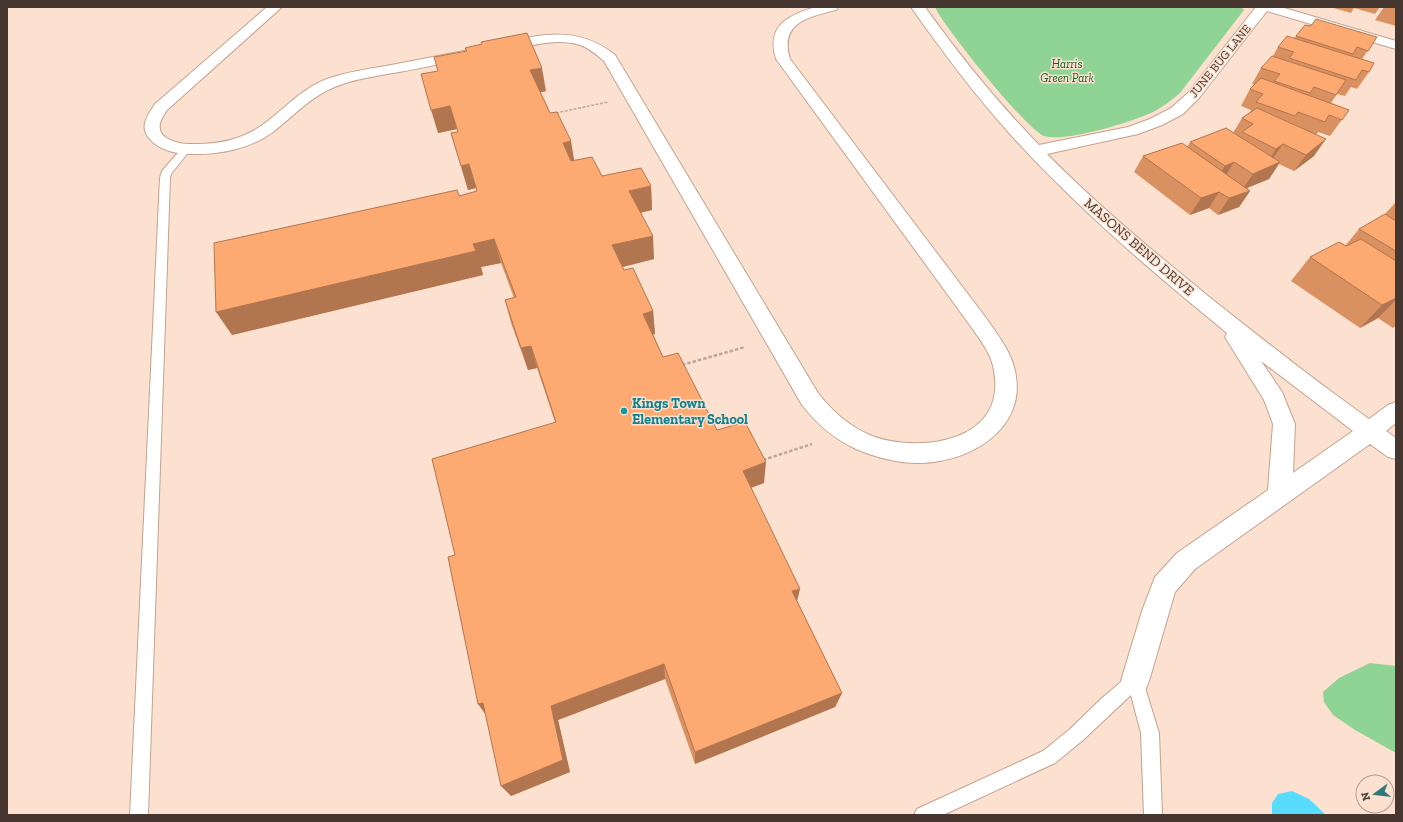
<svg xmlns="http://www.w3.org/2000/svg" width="1403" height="822" font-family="'Zilla Slab',serif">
<rect width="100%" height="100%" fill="#fce1d0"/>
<path fill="#8fd494" d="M935,7h306l3,3 -64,83c-8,7 -16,13 -25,18 -19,10 -91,32 -111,25 -17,-6 -101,-110 -109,-129z
M1370,663l26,3v87l-41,-23 -22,-15 -9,-13 -1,-10 16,-14z"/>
<path fill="#58dbfd" d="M1292,791l17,8 17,16h-54v-12l6,-9z"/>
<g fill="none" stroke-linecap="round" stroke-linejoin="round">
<g stroke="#c3a28f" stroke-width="2">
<path id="lane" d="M186,146l5,3 -20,25 -1,4 -22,637h-18l30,-637 2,-7 21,-24z
M1135,673l6,2 2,6 16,52 3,82h-18l-3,-82 -10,-38 -49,46 -27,22 -112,52h-29l3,-6 126,-58 27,-22 32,-31 27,-23z"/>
</g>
<g stroke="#c3a28f" stroke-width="2">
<path id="street" d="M267,7h15l-115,103c-6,9 -12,19 -2,27 10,7 21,7 32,7 23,0 45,-5 64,-18 23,-16 41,-39 69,-48 18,-6 37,-9 56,-12 26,-5 52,-10 78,-15l5,1 2,3 -2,3 -5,1c-26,5 -51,11 -77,15 -16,3 -32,5 -47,11 -27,9 -45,30 -67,47 -23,17 -55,23 -83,22 -14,0 -32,-4 -41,-16 -10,-12 -1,-23 6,-34z
M815,7h23l-2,3c-28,7 -57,13 -46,49l196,259c11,16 25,33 29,53 13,58 -46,92 -97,92 -21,0 -43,-6 -62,-14 -22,-10 -39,-25 -54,-44l-198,-344c-7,-6 -15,-13 -24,-16 -24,-8 -54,2 -78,7l-5,-1 -2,-3 2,-3c43,-11 81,-20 118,10l203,338c14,18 32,34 54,43 50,18 135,5 122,-65 -2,-16 -13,-30 -22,-43l-196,-269c-10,-33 11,-43 39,-52z
M911,7h14c35,49 72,95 114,138l89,-18 22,-8 21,-11 18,-16 67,-85h25l115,34v8l-129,-38 -68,87 -16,16 -21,11 -24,9 -91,20c50,51 106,97 161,142 53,42 106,84 161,123l19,-14 8,-3v21l-10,8 10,7v21l-8,-2 -18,-13 -175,125 -20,23 -26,89 -4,10 -10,4 -10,-4 -4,-10 21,-70 13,-34 22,-24 91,-63 5,-66 -9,-24 -39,-63 2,-4c-76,-62 -151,-126 -217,-199 -36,-40 -68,-83 -99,-127zM1261,361l92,70 -60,42 2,-49 -13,-32z"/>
</g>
<path stroke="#bea799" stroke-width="1.5" stroke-dasharray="3 1.5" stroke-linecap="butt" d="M556,113l52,-11"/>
<path stroke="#bea799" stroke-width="2.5" stroke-dasharray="3.5 2" stroke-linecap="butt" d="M682,365l63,-18
M763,460l49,-16"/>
<use href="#lane" fill="#fff" fill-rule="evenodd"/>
<use href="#street" fill="#fff" fill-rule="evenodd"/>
</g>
<path fill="#da9162" d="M1330,7h50l-5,7 -21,-6 -3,5z
M1384,7h12v19l-21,-6z
M1311,26l66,11 -15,22 7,13 -12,17 -6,-2 -6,9 -8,-2 -6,9 18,7 -19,26 -12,-4 -2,3 -2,21 -20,15 -15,-7 -10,15 -22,9 3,3 -11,16 -21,8 -9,-7 -19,7 -56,-43 9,-16 45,-10 2,-4 43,-9 9,-15 7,-4 2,-4 -10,-4 9,-17 5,-4 -3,-1 9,-16 12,-12 5,-9 16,-9 2,-2z
M465,48l81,43 -6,1 34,69 28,15 49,10 1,24 -12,3 14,46 -32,8 2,3 29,41 2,23h-2l10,23 54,73 47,53 -13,5 46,113 45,92 -7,14 -140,57 -30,-85 -107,41 12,52 -59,24 -56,-241 100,-133 -18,-54 -9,2 -17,-47 -6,-23 9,-2 -13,-35 -20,4 2,8 -251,60 227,-139 18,-4 -1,-4 -8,2 -17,-57 7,-1 -1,-3 -19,4v-62l28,-20z
M1396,202v124l-3,2 -15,-10 -18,10 -69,-47 19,-24 35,-11 14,-17 26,-15z"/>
<path fill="#b17650" d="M542,68l4,23 -12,3 -4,-24z
M450,106l7,23 -19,4 -7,-23z
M1326,139l-12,17 -20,15 12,-16z
M571,141l4,24 -8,2 -4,-24z
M1283,144l-11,16 -7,5 11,-16z
M1234,162l-10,16 -10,4 11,-16z
M1280,162l-11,17 -27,11 11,-16z
M469,164l7,24 -8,2 -7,-24z
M651,186l1,24 -21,5 -2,-24z
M1250,191l-11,16 -21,8 11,-17z
M1219,192l-10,16 -19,7 11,-17z
M653,236l1,23 -39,10 -3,-24z
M494,239l7,24 -20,4 2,8 -251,60 -16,-23 257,-68z
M1396,298v2l-18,18 -18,10 22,-23z
M653,311l2,23 -10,3 -2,-23z
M531,346l6,22 -9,2 -7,-22z
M766,462l-2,21 -23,8 2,-20z
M800,589l-4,17 -4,-15z
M664,664l1,15 -107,41 12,52 -59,24 -10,-10 50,-80z
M842,693l-7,14 -140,57v-12z
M483,703l5,15 -10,-14z"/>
<path fill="#fda972" stroke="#b17650" d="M1316,19l61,18 -9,14 -11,-4 -4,7 -57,-18 9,-11 6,1z
M527,33l15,35 -12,2 20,43 7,-1 14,29 -8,2 8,18 21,-4 10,19 39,-8 10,18 -22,5 24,45 -41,9 12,25 9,-2 20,43 -10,3 20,43 15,-4 39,77 28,-8 21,40 -23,9 57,118 -8,2 50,102 -147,59 -31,-88 -113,42 12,54 -62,26 -18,-83 -5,1 -30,-147 7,-2 -23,-96 124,-37 -25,-76 -10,2 -16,-48 11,-3 -22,-58 -21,5 3,7 -260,61 -2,-69 243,-53 2,6 18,-5 -8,-27 -8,2 -10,-33 7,-1 -8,-26 -19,4 -10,-36 17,-3 -4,-14 33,-6 -2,-3 17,-4 -1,-2z
M1287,36l87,27 -5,9 -7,-2 -6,10 -67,-22 5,-6 -16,-5z
M1272,56l74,24 -10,15 -22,-8 -4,6 -36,-12 6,-7 -19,-6z
M1261,78l88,32 -7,10 -13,-5 -4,7 -27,-10 -3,4 -39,-14 7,-8 -13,-5z
M1257,108l69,31 -20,16 -23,-11 -7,5 -34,-17 11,-8 -11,-6z
M1226,128l54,34 -27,12 -19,-12 -9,4 -35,-24z
M1182,143l68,48 -21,7 -10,-6 -18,6 -58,-42z
M1385,214l9,6 2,-1v32l-37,-22z
M1361,239l35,22v37l-14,7 -72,-48 29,-15 7,4z"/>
<circle fill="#0f9aa8" stroke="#fce1d0" stroke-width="1.5" cx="624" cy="411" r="4"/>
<g text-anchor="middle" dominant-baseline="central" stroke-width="3" stroke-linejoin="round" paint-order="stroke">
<g font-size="12" fill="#45372f" stroke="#fce1d0">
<text transform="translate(1220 61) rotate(-51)">JUNE BUG LANE</text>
</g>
<g font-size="12" font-style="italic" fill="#106122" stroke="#fce1d0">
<text x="1067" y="64">Harris<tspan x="1067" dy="14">Green Park</tspan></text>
</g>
<g font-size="14" fill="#45372f" stroke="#fce1d0">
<text transform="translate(1139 247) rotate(41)">MASONS BEND DRIVE</text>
</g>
<g font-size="14" font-weight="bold" fill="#0d838f" stroke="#fce1d0" text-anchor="start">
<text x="632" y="403">Kings Town<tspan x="632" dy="16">Elementary School</tspan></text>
</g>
</g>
<rect width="1403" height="822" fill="none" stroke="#45372f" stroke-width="16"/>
<g transform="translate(1375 794) rotate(255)"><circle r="19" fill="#fce1d0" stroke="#b39d90"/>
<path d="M0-3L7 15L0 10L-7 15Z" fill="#2f797c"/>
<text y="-6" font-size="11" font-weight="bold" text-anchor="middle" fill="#45372f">N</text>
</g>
</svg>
